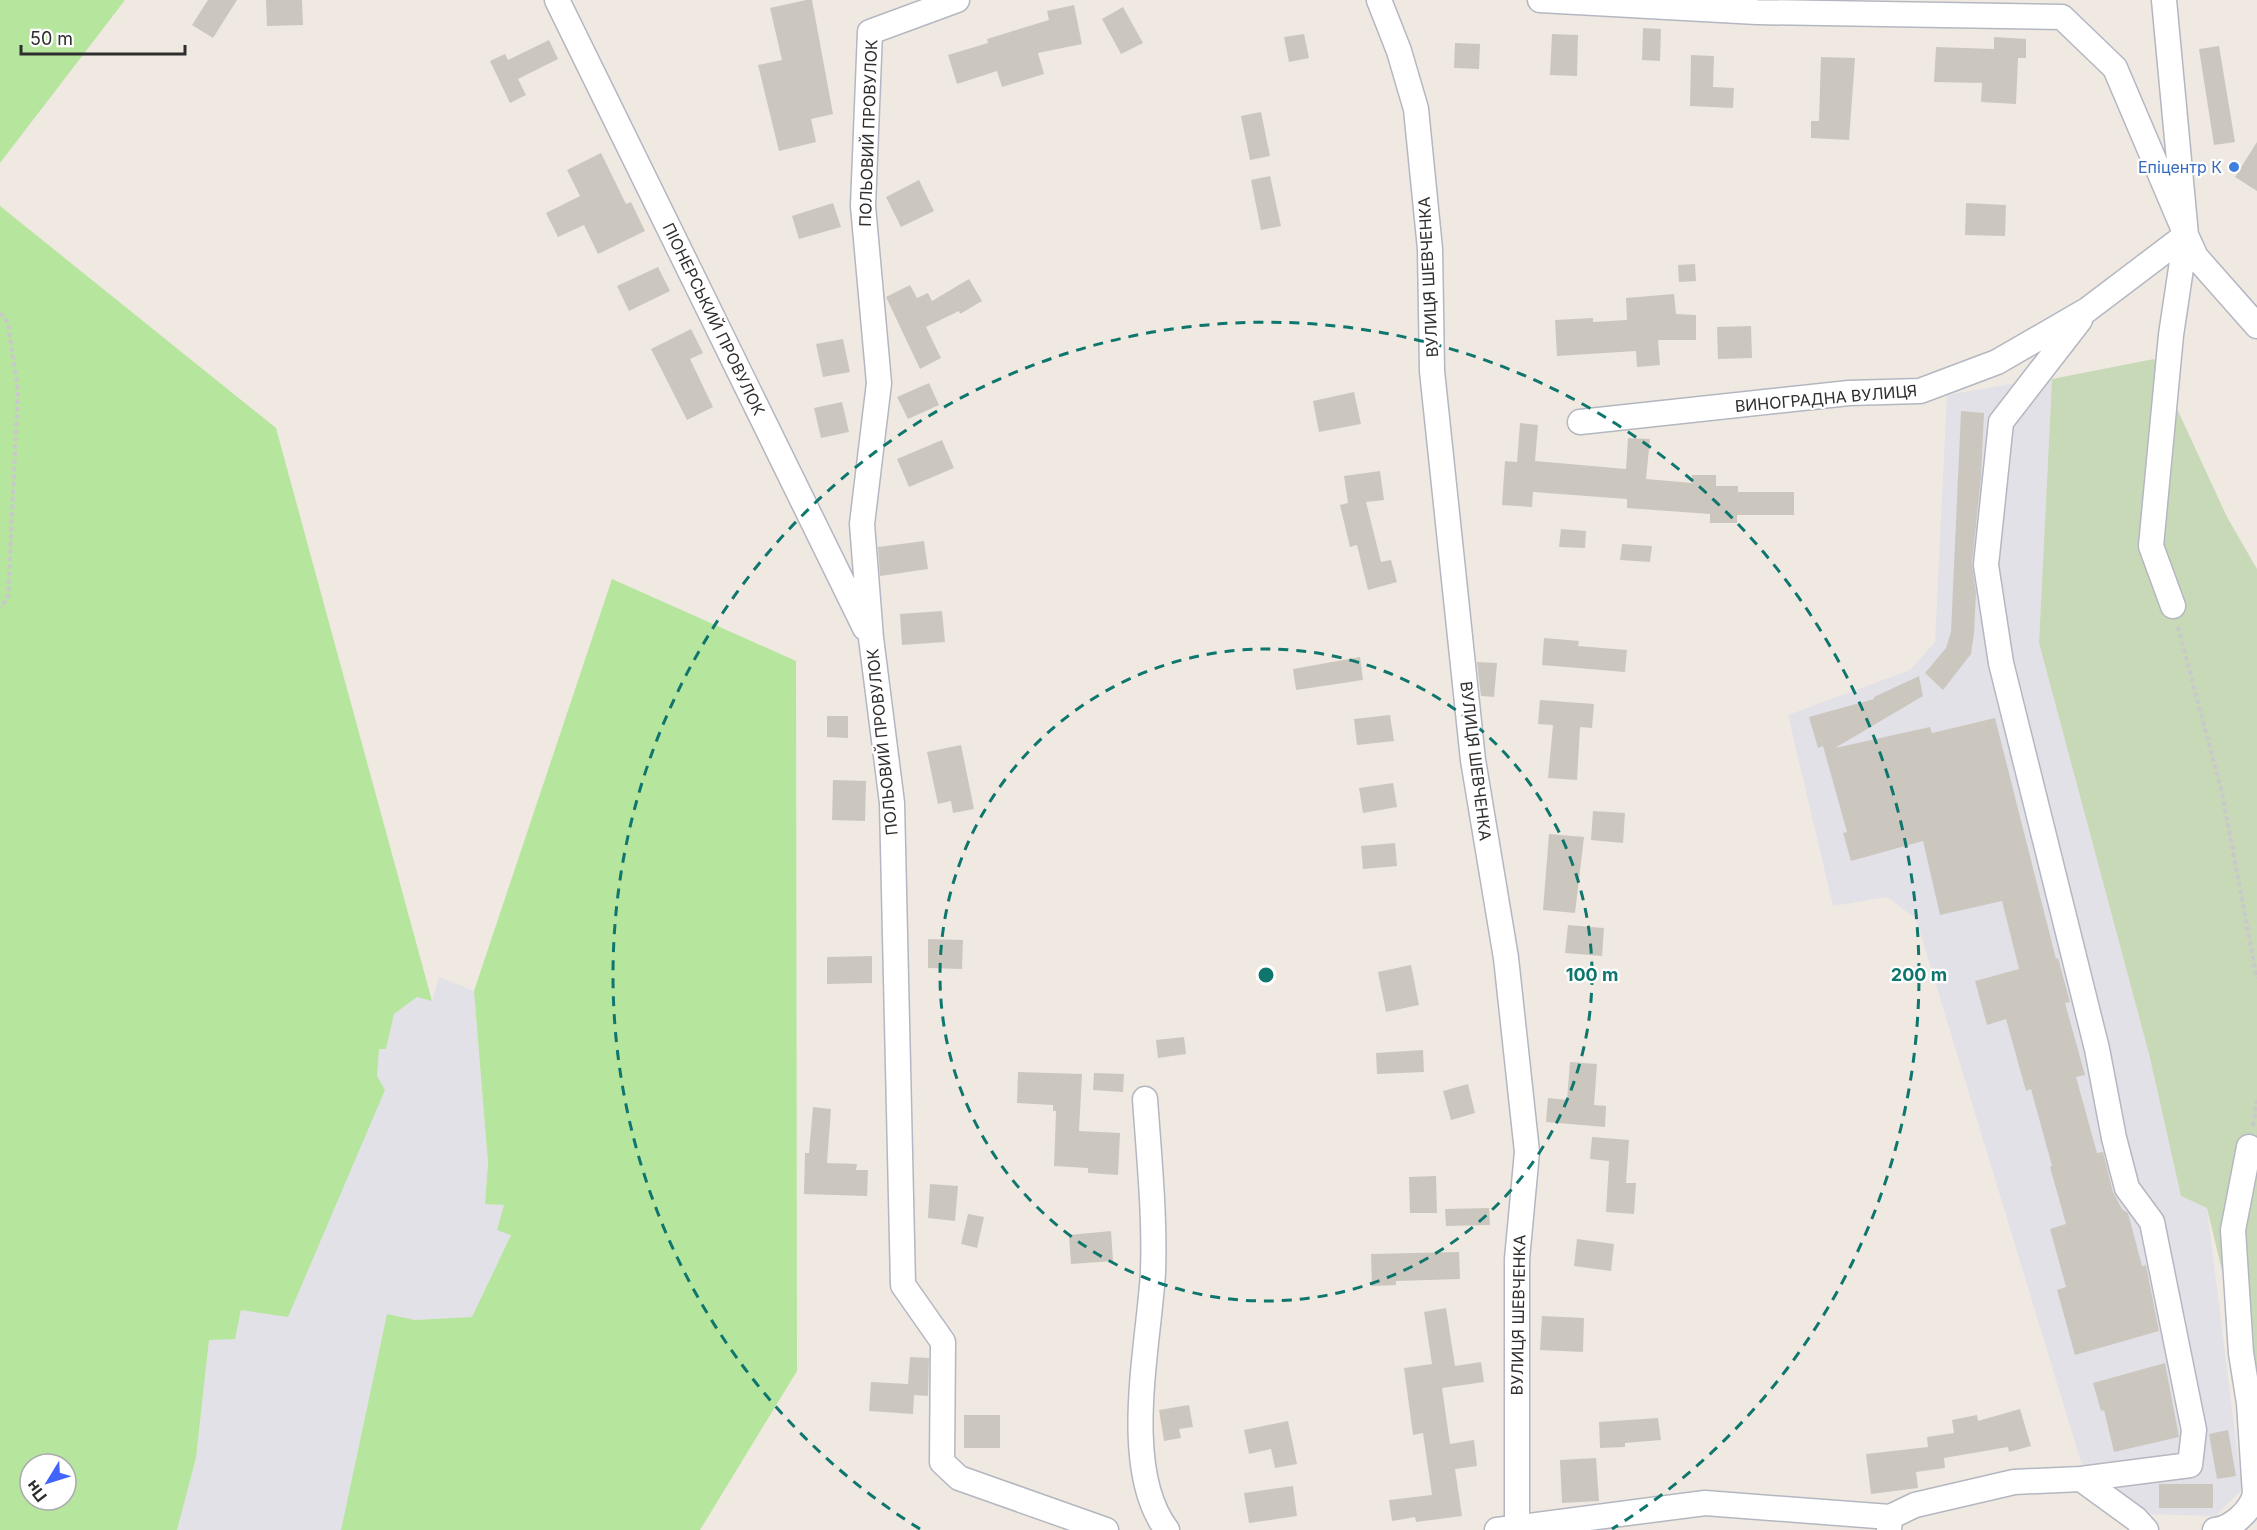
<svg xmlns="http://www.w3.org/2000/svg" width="2257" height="1530" font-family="Inter,sans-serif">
<rect width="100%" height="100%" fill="#efe9e1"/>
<path fill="#e3e1e8" d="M2052,377l-13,266 110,411 32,142 26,12 35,282 -27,26 -73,-2 -44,-35 -17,-17 -165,-543 -29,-22 -54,9 -45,-191 122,-45 25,-28 12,-247z
M439,977l35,14 14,172 -3,40 19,2 7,30 -39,82 -57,3 -28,-5 -46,215h-164l19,-72 13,-118 32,-30 135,-234 3,-27h7l8,-35 23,-17 15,4z"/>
<path fill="#b6e59e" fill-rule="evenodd" d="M0,0h125l-125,163z
M0,206l276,222 156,573 -15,-4 -23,17 -8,35h-7l-2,27 8,14 -97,227 -47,-7 -6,29 -26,1 -13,118 -19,72h-177zM30,1464h36v36h-36z
M612,579l184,82 1,710 -97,159h-359l46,-216 28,6 57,-3 39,-82 -14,-5 7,-25 -19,-1 3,-41 -14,-172z"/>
<path fill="#c8d9b8" d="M2154,359l73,158 30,52v848l-50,-209 -26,-12 -32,-142 -110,-411 13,-264z"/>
<path fill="#cbc7bf" d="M208,0h29l-24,38 -21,-13z
M266,0h36l1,25 -36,1z
M806,0h6l21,114 -22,5 5,23 -37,9 -21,-86 24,-5 -12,-52z
M1074,5l8,39 -44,9 6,21 -42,13 -5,-16 -40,13 -9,-29 40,-12 -1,-4 62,-19 -2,-9z
M1123,7l20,36 -22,11 -19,-35z
M1643,28l18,1 -1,32 -18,-1z
M1304,34l5,24 -20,4 -5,-25z
M1552,34l26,1 -1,41 -27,-1z
M1994,37l32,2v19h-8l-2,46 -35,-2 1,-19 -48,-1 2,-35 58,2z
M549,40l9,19 -40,20 8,16 -16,8 -20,-42 15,-7 3,6z
M1455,43l25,1 -1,25 -25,-1z
M2219,46l16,96 -21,3 -15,-96z
M1691,55l23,1 -1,31 21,1 -1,20 -43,-2z
M1821,57l34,1 -6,82 -38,-2v-17h8z
M1261,112l9,44 -20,4 -9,-44z
M2257,142v49l-22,-14z
M601,153l25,51 5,-2 14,29 -47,23 -14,-29 -26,12 -12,-24 34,-17 -13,-26z
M1270,176l11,50 -20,4 -10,-50z
M919,180l15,31 -33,16 -15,-30z
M833,203l8,24 -42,12 -7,-23z
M1966,203l40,2 -1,31 -40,-1z
M1695,264l1,17 -17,1 -1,-17z
M658,267l12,24 -41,20 -12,-25z
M969,279l13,22 -22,13 -1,-3 -33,16 15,31 -21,11 -34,-72 24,-12 7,13 11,-5 4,8z
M1674,294l2,20 20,1v25h-38l2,25 -23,2 -1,-16 -79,5 -2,-36 38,-2v4l34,-2 -1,-22z
M1751,326l1,32 -34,1 -1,-32z
M691,329l12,24 -13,6 23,48 -26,13 -36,-71z
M843,339l7,33 -27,5 -7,-33z
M929,383l10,22 -31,14 -11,-22z
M1354,392l7,32 -42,8 -6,-31z
M842,402l7,30 -28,6 -7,-30z
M1961,411l23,2 -3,64 -9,87 4,29 -2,41 -3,20 -28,36 -18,-17 21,-25 5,-16z
M1520,423l18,2 -3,36 91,8 2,-31 22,1 -4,40 46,4v-8h24v11h22v6h56v23h-57v8h-27v-9l-83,-6v-9l-94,-7 -1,15 -30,-2 3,-44 12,1z
M942,440l12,28 -45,19 -12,-28z
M1380,471l4,29 -18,2 15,60 10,-2 6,22 -29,8 -11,-45 -7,2 -10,-42 8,-2 -4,-27z
M1561,529l25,2 -1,17 -26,-1z
M924,541l4,28 -48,7 -2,-29z
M1622,544l30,2 -2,16 -30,-2z
M942,611l3,31 -43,3 -2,-31z
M1544,638l35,3 -1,5 49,4 -2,22 -83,-7z
M1360,657l3,23 -67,10 -3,-21z
M1477,662l20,1 -3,34 -13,-1z
M1919,676l4,20 -88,52 95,-21 2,6 63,-15 61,241 2,-1 12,44 -5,1 20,72 -9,2 21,76 6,-1 10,40 9,17 6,4 14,53 4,-1 13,66 -84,24 -18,-65 9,-3 -16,-58 16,-5 -16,-57 2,-1 -21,-77 -5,2 -20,-72 -19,6 -12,-44 44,-12 -17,-68 -62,14 -17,-74 -72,20 -8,-28 4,-1 -24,-86 -5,2 -9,-31 65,-18v-2z
M1540,700l54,4 -2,24 -12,-1 -3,53 -29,-2 5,-53 -15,-1z
M1390,715l4,26 -37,4 -3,-26z
M827,716h21v22l-21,-1z
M961,745l13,64 -21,4 -2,-12 -13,3 -11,-52z
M833,780l33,1 -1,40 -33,-1z
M1393,783l4,24 -34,6 -4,-25z
M1593,811l32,2 -2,30 -32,-3z
M1549,834l35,3 -9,76 -32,-3z
M1395,843l2,23 -34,3 -2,-23z
M1568,925l36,3 -2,28 -37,-3z
M928,939l35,1 -1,29 -34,-1z
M872,956v27l-45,1v-27z
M1411,965l8,40 -33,7 -8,-40z
M1184,1037l2,17 -28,4 -2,-18z
M1423,1050l1,22 -47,2 -1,-21z
M1570,1062l27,2 -3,41 12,1 -1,21 -59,-5 2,-24 19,2z
M1018,1072l64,2 -3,57 41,2 -2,42 -30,-2v-5l-34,-2 2,-55h-3v-6l-36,-2z
M1094,1073l30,1 -1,18 -30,-2z
M1468,1084l7,29 -24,7 -8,-29z
M813,1107l18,2 -4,54 30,1 -1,6h12l-1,26 -63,-2 1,-41h4z
M1592,1137l37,3 -3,43h10l-2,31 -28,-2 3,-51 -19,-2z
M1436,1176l1,37h-27l-1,-36z
M930,1184l28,2 -3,35 -27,-3z
M1489,1208l1,17 -44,1 -1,-17z
M968,1214l16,3 -7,31 -16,-4z
M1111,1231l2,30 -42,3 -2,-29z
M1577,1239l37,5 -3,27 -37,-5z
M1459,1252l1,27 -64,2v4l-24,1 -1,-32z
M1446,1308l9,58 26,-4 3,20 -42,6 8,56 24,-4 3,26 -22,3 7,47 -46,6 -1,-5 -23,4 -3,-21 43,-5 -9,-62 -10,2 -9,-67 28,-4 -8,-52z
M1542,1316l42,2 -1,34 -43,-2z
M910,1357l19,1 -1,38 -14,-1 -1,19 -44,-3 2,-29 37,2z
M2165,1363l14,74 -65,15 -10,-42 -3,1 -8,-28z
M1189,1405l4,22 -14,2 2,9 -17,3 -5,-31z
M2020,1409l11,37 -22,6 -1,-5 -64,11 1,10 -29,4 2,16 -47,6 -5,-40 62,-7 -1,-10 27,-4 -2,-13 25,-5 1,6z
M964,1415h36v33h-36z
M1658,1418l3,22 -36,3v4l-25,1 -1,-26z
M1288,1421l9,43 -22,4 -4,-19 -22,5 -5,-24z
M2228,1430l8,46 -19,3 -8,-45z
M1596,1458l3,43 -37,2 -2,-43z
M2159,1484h54v24h-54z
M1293,1486l4,30 -48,7 -5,-30z"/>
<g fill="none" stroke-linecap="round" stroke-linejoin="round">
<g stroke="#b4b7c1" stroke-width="27">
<path id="minor" d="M557,0l308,628
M957,0l-87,32 -7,174 16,177 -17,141 9,114 21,165 11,482 40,57 -1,120 17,16 147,52
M1379,0l20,51 17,58 14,140 2,122 41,389 33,198 21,194 -10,107v271
M1540,0l217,12 305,5 53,51 71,167 -99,75 -90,52 -77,29 -71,2 -269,29
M2164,0l22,235 10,22 61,69
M2080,320l-79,102 -15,143 15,98 96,386 17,89 13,50 25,34 42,208 -4,35 -109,14
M2173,606l-22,-60 20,-211 15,-100
M1145,1099c4,57 10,116 8,173 -4,73 -33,196 14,258
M1890,1517l25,-12 99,-23 67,-3 55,40 10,11
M1497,1530l208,-27 185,14 -1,13
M2215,1530c17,-2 36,-19 40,-36l-6,-91 -8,-50 -8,-123 16,-83"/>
</g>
<path stroke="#c9c9c9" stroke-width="4" stroke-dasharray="4.5 3" stroke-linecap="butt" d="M0,313l8,10 10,68 -10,206 -8,11
M2178,627l44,166 35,186
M2253,1126l4,-26"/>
<use href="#minor" stroke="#fff" stroke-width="24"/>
</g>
<g fill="none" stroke="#0f766e" stroke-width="3" stroke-dasharray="10 8">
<circle cx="1266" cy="975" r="326"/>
<path d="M920 1529A653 653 0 1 1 1612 1529"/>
</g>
<circle fill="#3f7fe0" stroke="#fff" stroke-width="2" cx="2234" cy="167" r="6"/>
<g text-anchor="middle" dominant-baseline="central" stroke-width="4.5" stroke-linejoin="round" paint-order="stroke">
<g font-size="16" fill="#2e2e2e" stroke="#fff">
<text transform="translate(868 133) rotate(-88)">ПОЛЬОВИЙ ПРОВУЛОК</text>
<text transform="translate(1428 277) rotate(-93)">ВУЛИЦЯ ШЕВЧЕНКА</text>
<text transform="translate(714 319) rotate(64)">ПІОНЕРСЬКИЙ ПРОВУЛОК</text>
<text transform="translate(1826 398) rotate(-5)">ВИНОГРАДНА ВУЛИЦЯ</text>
<text transform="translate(882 742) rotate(-96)">ПОЛЬОВИЙ ПРОВУЛОК</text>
<text transform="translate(1476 761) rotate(83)">ВУЛИЦЯ ШЕВЧЕНКА</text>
<text transform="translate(1518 1315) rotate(-89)">ВУЛИЦЯ ШЕВЧЕНКА</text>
</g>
<g font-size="16" fill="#366cbe" stroke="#fff" text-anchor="end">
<text x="2222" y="167">Епіцентр К</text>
</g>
</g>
<circle cx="1266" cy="975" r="9" fill="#0f766e" stroke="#fff" stroke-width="3"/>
<g font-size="18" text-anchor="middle" font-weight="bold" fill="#0f766e" stroke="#fff" stroke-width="4.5" stroke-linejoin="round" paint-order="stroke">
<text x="1592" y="981">100 m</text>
<text x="1919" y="981">200 m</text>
</g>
<g transform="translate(48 1482) rotate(232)"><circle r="28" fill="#ffffff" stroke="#ababab" stroke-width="1.5"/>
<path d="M0-4.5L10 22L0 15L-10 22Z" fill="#4264fb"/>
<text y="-9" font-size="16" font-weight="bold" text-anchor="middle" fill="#2e2e2e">Пн</text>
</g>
<path d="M21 45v9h164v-9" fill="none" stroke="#2e2e2e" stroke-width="3"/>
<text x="30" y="45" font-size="18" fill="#2e2e2e" stroke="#ffffff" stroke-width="4.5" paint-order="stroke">50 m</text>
</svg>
